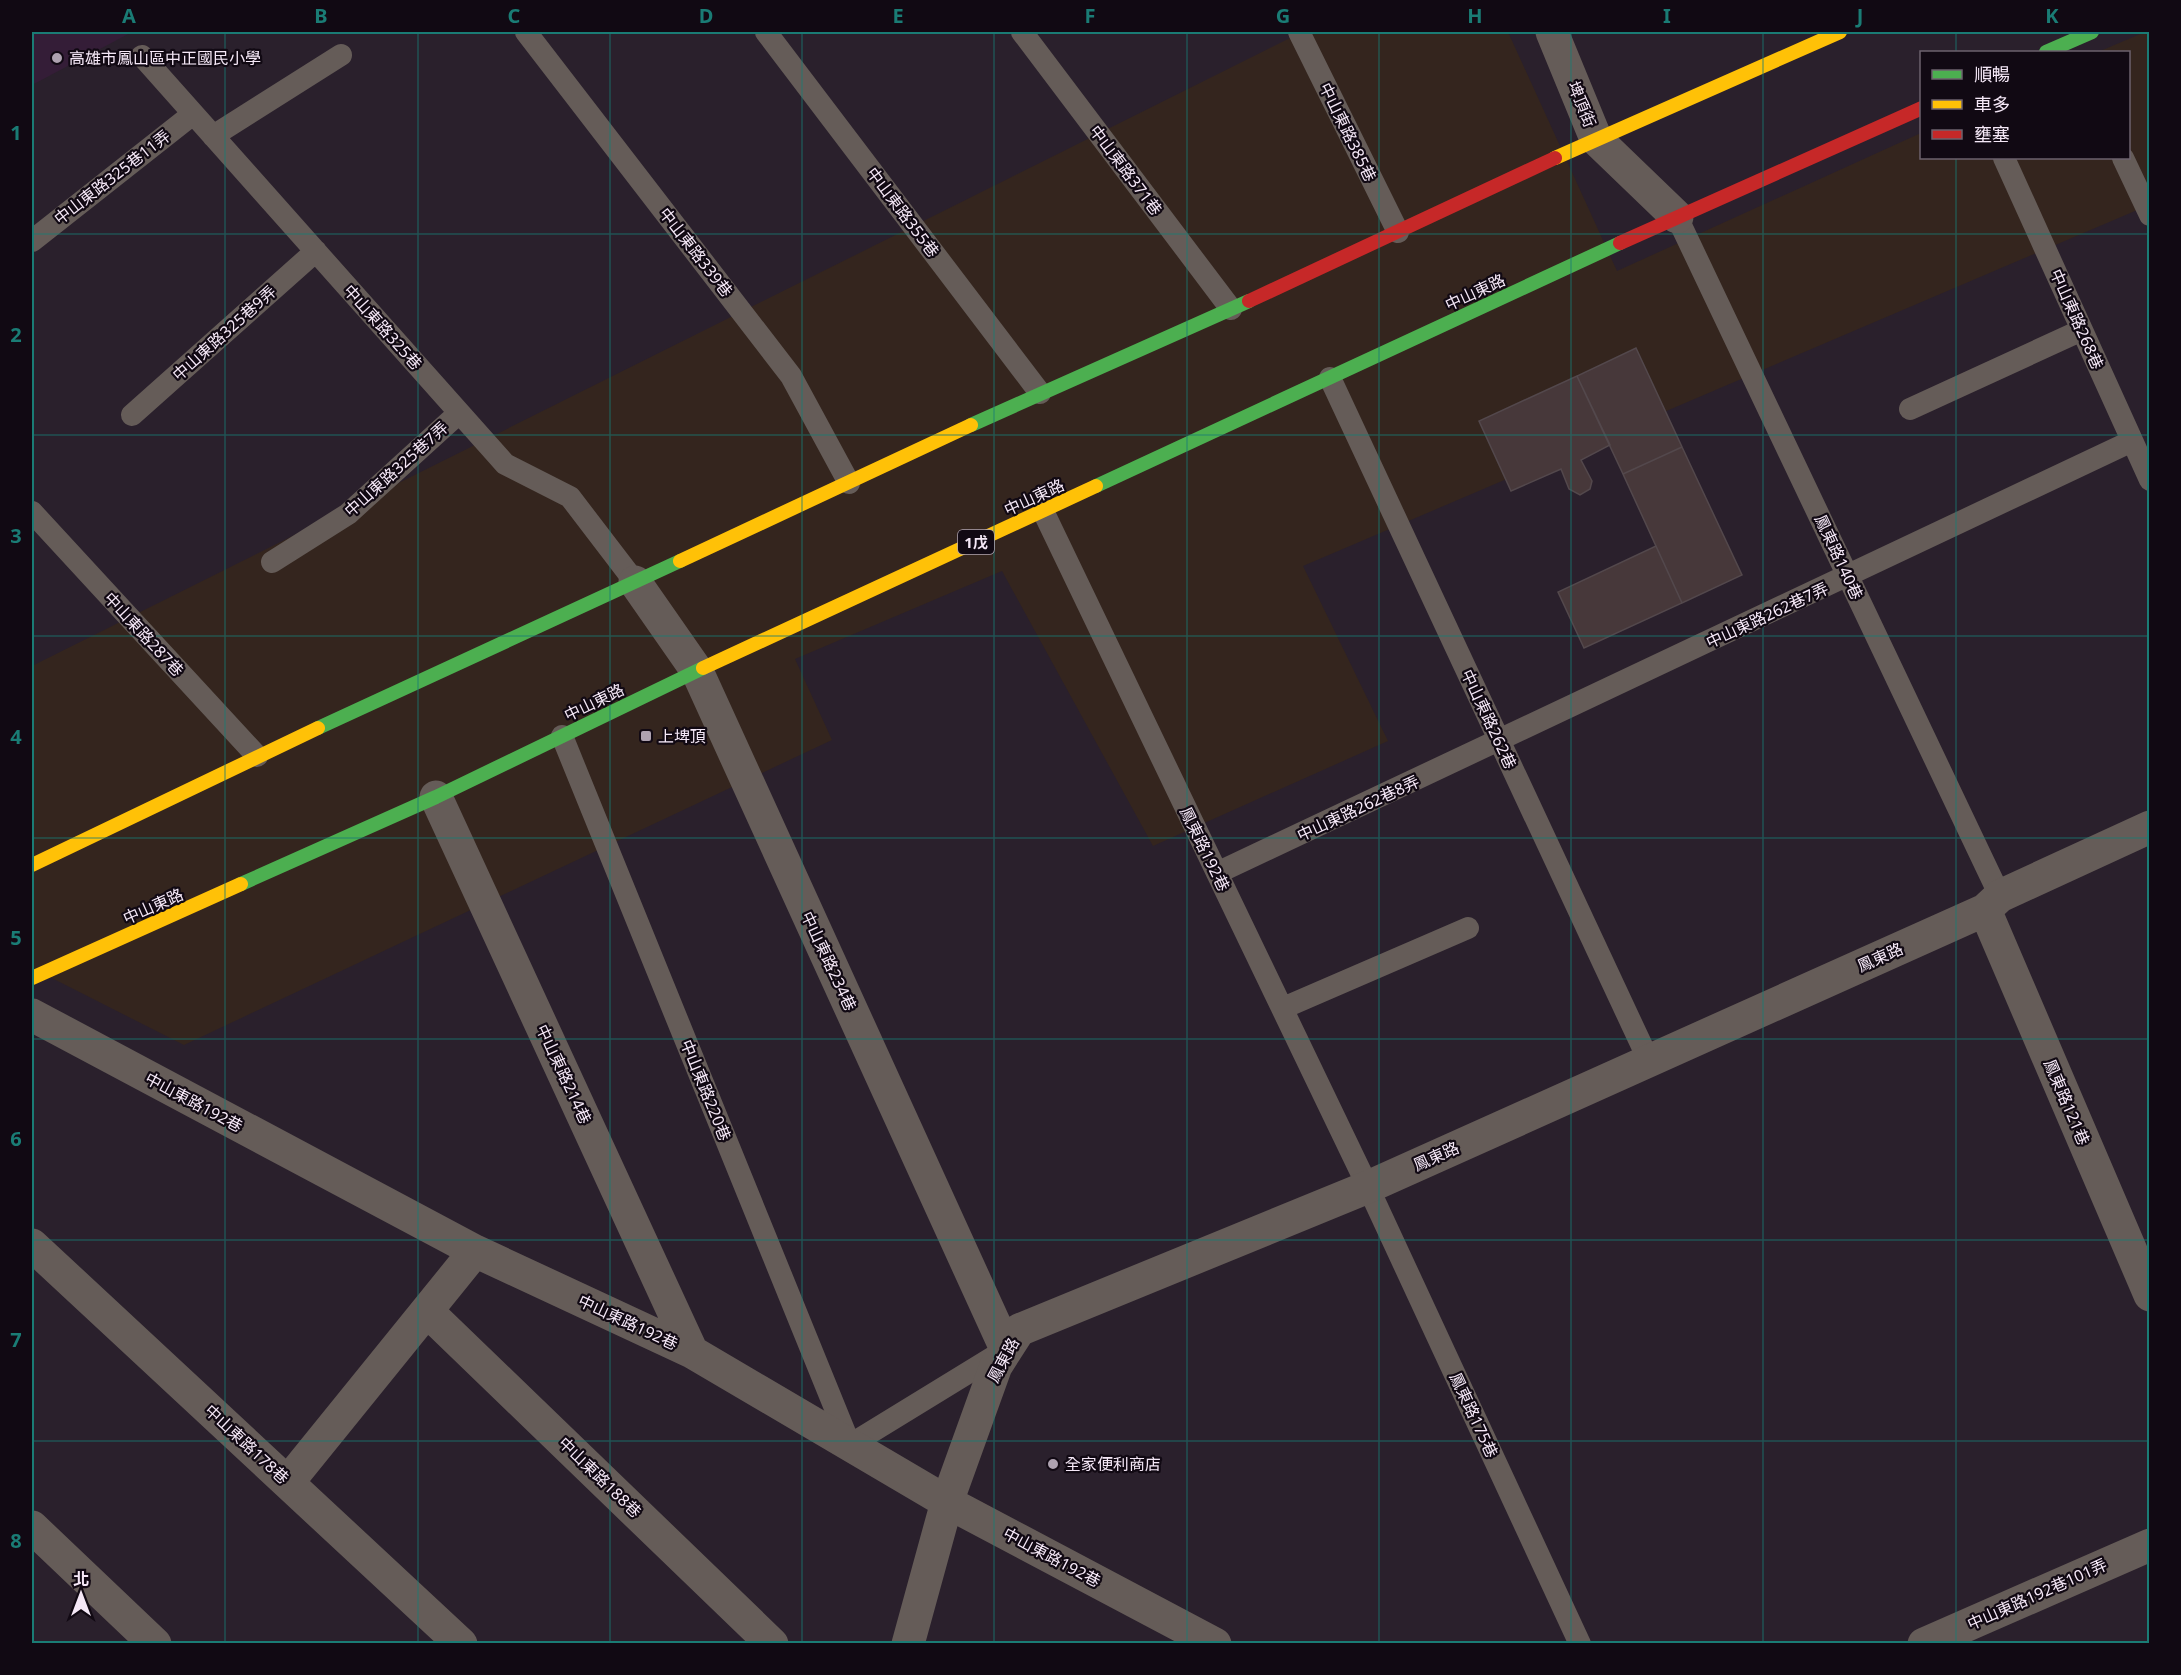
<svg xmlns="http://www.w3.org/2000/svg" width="2181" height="1675" font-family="'Noto Sans','Noto Sans TC',sans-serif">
<rect width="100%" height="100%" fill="#2a202c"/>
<path fill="#34251e" d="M1302,32h206l109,239 304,-138 1,25h206v-106h-30l47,-20h4v173l-846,361 85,175 -235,105 -151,-275 -207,88 37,81 -648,305 -152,-77v-302z"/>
<path fill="#341d37" d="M32,32h100l-100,53z"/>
<path fill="#47383a" stroke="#53484c" stroke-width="1.5" d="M1636,348l46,99 -59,27 -46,-98z
M1577,376l33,69 -29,15 11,21 -2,8 -10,6 -11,-6 -8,-20 -50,22 -32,-70z
M1682,447l60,128 -60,28 -59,-129z
M1656,546l26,57 -98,45 -26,-56z"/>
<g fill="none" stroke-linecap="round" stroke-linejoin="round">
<path stroke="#655c58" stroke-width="22" d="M526,32l265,344 58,107
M766,32l274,361
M1022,32l209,277
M1299,32l99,200
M142,56l363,408 65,33 65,85
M213,136l128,-81
M2004,158l146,322
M2123,158l27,57
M1677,217l323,679
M32,241l161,-127
M1330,378l319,683
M1910,409l172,-79
M132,415l184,-164
M1043,511l325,676 212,457
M32,512l225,244
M272,562l76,-48 111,-101
M562,736l288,709 155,-95
M1217,873l915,-432
M1283,1008l185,-80"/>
<path stroke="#655c58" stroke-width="33" d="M1552,32l44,107 81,78
M635,582l62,89 309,678
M436,797l256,555
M1985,910l165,385
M32,1015l443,236 217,101 255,150 268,142
M32,1245l429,399
M427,1311l345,333
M288,1482l187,-231
M32,1527l123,117
M908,1644l39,-142 49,-136 23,-36 349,-143 617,-277 15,-14 150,-69
M1924,1644l226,-99"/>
<path stroke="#4caf50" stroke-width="14" d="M2046,52l46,-20
M971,425l278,-124
M1096,486l524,-243
M318,728l362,-167
M241,884l195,-87 267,-129"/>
<path stroke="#ffc107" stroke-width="14" d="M1555,158l285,-126
M680,561l291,-136
M703,668l393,-182
M32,865l286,-137
M32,978l209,-94"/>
<path stroke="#c62828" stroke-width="14" d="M1620,243l302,-135
M1249,301l306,-143"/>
</g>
<path fill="none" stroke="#1a7c75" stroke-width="1.5" stroke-opacity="0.55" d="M225,32v1612M418,32v1612M610,32v1612M802,32v1612M994,32v1612M1187,32v1612M1379,32v1612M1571,32v1612M1763,32v1612M1956,32v20M1956,158v1486M32,234h2118M32,435h2118M32,636h2118M32,838h2118M32,1039h2118M32,1240h2118M32,1441h2118"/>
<g fill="#aea2b0" stroke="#110913" stroke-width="2">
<circle cx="57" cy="58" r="6"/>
<rect x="640" y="730" width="12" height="12" rx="3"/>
<circle cx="1053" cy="1464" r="6"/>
</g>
<g text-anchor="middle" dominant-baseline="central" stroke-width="4.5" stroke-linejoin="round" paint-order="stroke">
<rect fill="#110913" stroke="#b1a5b3" stroke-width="1.5" x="958" y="530" width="36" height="24" rx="4.5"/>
<g font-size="15" font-weight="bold" fill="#f5e8f7">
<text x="976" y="542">1戊</text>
</g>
<g font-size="16" fill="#f5e8f7" stroke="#110913" text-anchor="start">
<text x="69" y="58">高雄市鳳山區中正國民小學</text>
<text x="658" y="736">上埤頂</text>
<text x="1065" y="1464">全家便利商店</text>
</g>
<g font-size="16" fill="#f5e8f7" stroke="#110913">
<text transform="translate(1582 104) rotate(68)">埤頂街</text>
<text transform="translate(1348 132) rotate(64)">中山東路385巷</text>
<text transform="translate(1126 170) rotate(53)">中山東路371巷</text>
<text transform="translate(112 177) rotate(-38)">中山東路325巷11弄</text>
<text transform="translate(903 212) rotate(53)">中山東路355巷</text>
<text transform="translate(696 252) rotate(52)">中山東路339巷</text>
<text transform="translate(1475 292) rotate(-25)">中山東路</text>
<text transform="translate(2077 319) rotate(66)">中山東路268巷</text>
<text transform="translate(383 327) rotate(48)">中山東路325巷</text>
<text transform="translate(224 333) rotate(-42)">中山東路325巷9弄</text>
<text transform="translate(396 469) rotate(-42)">中山東路325巷7弄</text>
<text transform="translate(1034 497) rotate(-25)">中山東路</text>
<text transform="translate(1839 557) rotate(65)">鳳東路140巷</text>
<text transform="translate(1767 615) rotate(-25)">中山東路262巷7弄</text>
<text transform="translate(144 634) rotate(47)">中山東路287巷</text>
<text transform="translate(594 702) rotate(-26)">中山東路</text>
<text transform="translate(1489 719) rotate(65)">中山東路262巷</text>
<text transform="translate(1358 808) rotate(-25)">中山東路262巷8弄</text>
<text transform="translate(1205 849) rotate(64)">鳳東路192巷</text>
<text transform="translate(153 906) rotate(-24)">中山東路</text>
<text transform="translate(1880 957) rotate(-24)">鳳東路</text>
<text transform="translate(829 961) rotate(65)">中山東路234巷</text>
<text transform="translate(564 1074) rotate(65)">中山東路214巷</text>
<text transform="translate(706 1090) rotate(68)">中山東路220巷</text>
<text transform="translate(194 1102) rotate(28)">中山東路192巷</text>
<text transform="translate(2067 1102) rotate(67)">鳳東路121巷</text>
<text transform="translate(1436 1156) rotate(-24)">鳳東路</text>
<text transform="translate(628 1322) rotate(25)">中山東路192巷</text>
<text transform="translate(1003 1360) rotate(-62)">鳳東路</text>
<text transform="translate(1474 1415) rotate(65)">鳳東路175巷</text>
<text transform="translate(247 1444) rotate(43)">中山東路178巷</text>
<text transform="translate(600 1477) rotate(44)">中山東路188巷</text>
<text transform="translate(1052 1557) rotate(28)">中山東路192巷</text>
<text transform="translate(2037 1594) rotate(-24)">中山東路192巷101弄</text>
</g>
</g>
<rect width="2181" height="1675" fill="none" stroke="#110913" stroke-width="66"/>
<rect x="1920" y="51" width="210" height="108" fill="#110913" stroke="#6c626e" stroke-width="1.5"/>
<rect x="1932" y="70" width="30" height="9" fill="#4caf50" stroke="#6c626e" stroke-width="1.5"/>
<text x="1974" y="81" font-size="18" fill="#f5e8f7">順暢</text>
<rect x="1932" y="100" width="30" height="9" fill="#ffc107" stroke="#6c626e" stroke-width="1.5"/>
<text x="1974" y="111" font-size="18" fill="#f5e8f7">車多</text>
<rect x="1932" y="130" width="30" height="9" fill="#c62828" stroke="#6c626e" stroke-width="1.5"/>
<text x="1974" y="141" font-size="18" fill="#f5e8f7">壅塞</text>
<g transform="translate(81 1594)" stroke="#110913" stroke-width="4.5" paint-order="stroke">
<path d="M0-4.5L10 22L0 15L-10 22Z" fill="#f5e8f7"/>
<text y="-9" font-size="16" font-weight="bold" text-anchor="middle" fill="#f5e8f7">北</text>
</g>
<rect x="33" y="33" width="2115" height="1609" fill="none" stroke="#1a7c75" stroke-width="2"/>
<g font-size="20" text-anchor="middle" font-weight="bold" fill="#1a7c75">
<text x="129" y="23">A</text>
<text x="321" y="23">B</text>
<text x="514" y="23">C</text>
<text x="706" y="23">D</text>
<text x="898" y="23">E</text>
<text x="1090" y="23">F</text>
<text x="1283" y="23">G</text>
<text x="1475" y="23">H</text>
<text x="1667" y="23">I</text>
<text x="1860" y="23">J</text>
<text x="2052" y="23">K</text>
<text x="16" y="140">1</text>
<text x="16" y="342">2</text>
<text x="16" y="543">3</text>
<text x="16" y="744">4</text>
<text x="16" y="945">5</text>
<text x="16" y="1146">6</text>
<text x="16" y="1347">7</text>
<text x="16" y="1548">8</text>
</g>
</svg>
